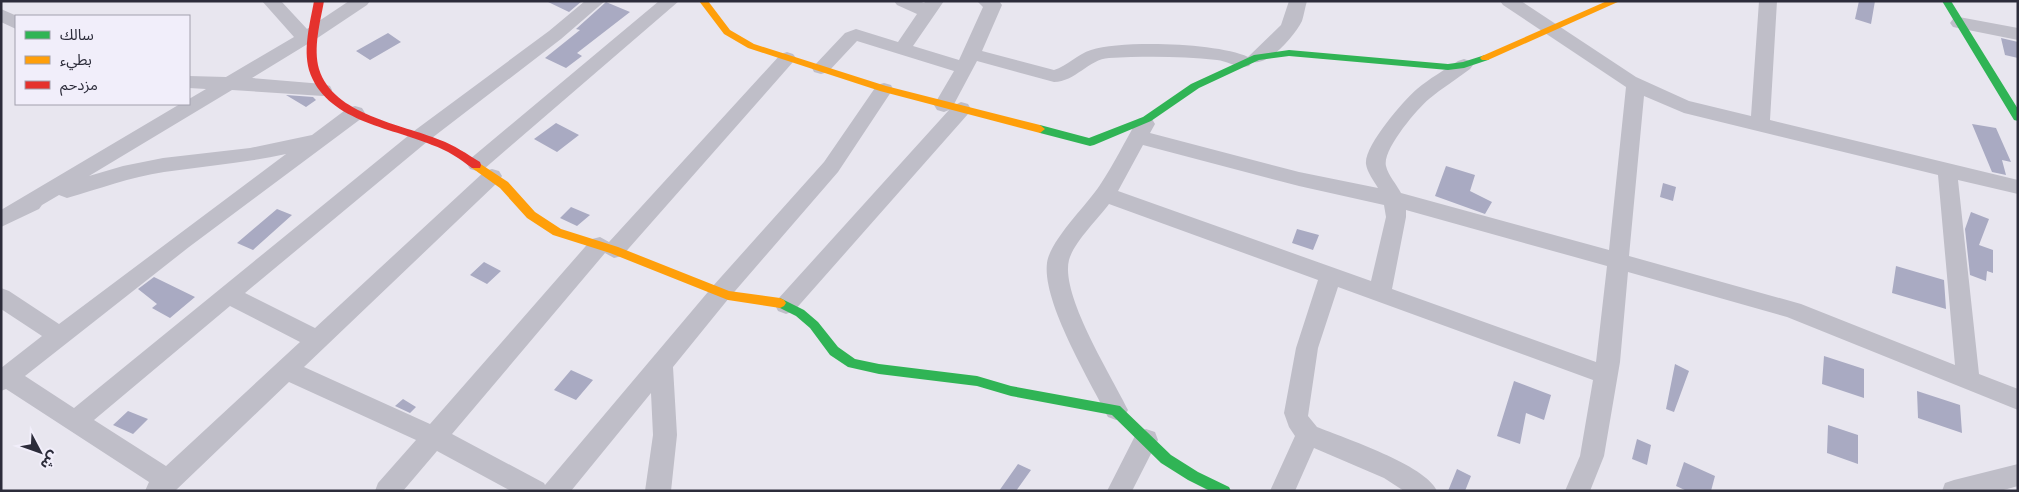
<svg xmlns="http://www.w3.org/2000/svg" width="2019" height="492" font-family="'Work Sans','Noto Sans Arabic',sans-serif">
<rect width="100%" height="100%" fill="#e8e6ef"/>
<path fill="#a9aac2" d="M546,1h36l-13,11z
M1859,1h16l-4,23 -16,-5z
M606,2l24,10 -53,41 5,3 -16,12 -21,-10 35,-28 -4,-1z
M388,33l13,9 -31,18 -14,-9z
M2001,38l17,4v16l-13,-3z
M286,95l27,2 3,3 -10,7z
M556,123l23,12 -22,17 -23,-13z
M1972,124l24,4 15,34 -9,-2 4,15 -14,-3z
M1446,166l29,9 -5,16 22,11 -7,12 -50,-18z
M1663,183l13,4 -3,14 -13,-4z
M571,207l19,8 -13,11 -17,-8z
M277,209l15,6 -39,35 -16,-7z
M1971,212l18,7 -10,26 14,5v23l-6,-2 -1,10 -16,-6 -5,-46z
M1297,229l22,6 -6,15 -21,-7z
M484,262l17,9 -14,13 -17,-9z
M1896,266l48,14 2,29 -54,-16z
M154,277l41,20 -25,21 -18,-10 5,-4 -19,-15z
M1824,356l40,13v29l-42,-14z
M1675,364l14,7 -15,41 -8,-3z
M571,370l22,10 -17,20 -22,-10z
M1514,381l37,14 -7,25 -18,-7 -6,31 -23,-8z
M1917,391l43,14 2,28 -44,-15z
M403,399l13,8 -6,6 -15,-7z
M128,411l20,8 -15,15 -20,-9z
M1828,425l30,10v29l-31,-11z
M1637,439l14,6 -4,20 -15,-6z
M1684,462l31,14 -4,15h-24l-11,-5z
M1018,464l13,6 -15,21h-17z
M1457,469l14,7 -6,15h-17z"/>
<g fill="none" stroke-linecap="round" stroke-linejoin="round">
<path fill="#bfbec8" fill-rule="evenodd" d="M262,1h19l26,28 42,-28h21l-3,4 -48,32 -67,41 71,6 7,2 2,4 -2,4 -7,2 -91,-6 -143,86 34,-10 40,-8 87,-10 62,-13 36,-27 7,-2 7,2 3,5 -3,5 -173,129 -164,129 49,32 340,-277 135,-100 36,-30h20l-44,38 -133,102 -183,152 70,35 170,-157 7,-2 7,2 3,5 -3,5 -195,186 126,57 162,-185 8,-2 9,5 172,-188 6,-2 6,2 3,4 -3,4 -171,194 -8,2 -9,-5 -153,181 92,49 1,2 168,-199 111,-124 53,-77 7,-2 7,2 2,4 -55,83 -109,126 -56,69 4,68 -6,56h-26l8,-56 -2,-42 -80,98h-60l-74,-40 -34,40h-28l3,-8 38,-43 -127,-58 -114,109h-30l4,-9 -143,-93 -5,2v-23l41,-32 -41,-27v-21l8,3 50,33 227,-170c-40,9 -81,12 -122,18 -34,5 -65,17 -97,26l-8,-3 -17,10 -3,4 -38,18v-17l179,-106h9v-5l17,-10 -17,-1v-12l37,1 68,-40zM230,306l70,36 -134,124 -72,-46z
M659,1h20l-195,168 -7,2 -7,-2 -3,-5 3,-5z
M894,1h25l5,2 2,-2h18l-31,45 46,14 24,-53 -6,-6h22l3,4 -20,46 72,19c13,-4 24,-16 37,-20 32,-10 127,-7 157,7l33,-32 8,-24h18c-2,7 -3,13 -5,20 -7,14 -33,45 -50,41l-3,4c-11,3 -21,-5 -32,-6 -36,-4 -73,-4 -108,-2 -20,1 -34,24 -55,24l-77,-21 -24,45 8,-4 7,2 3,5 -3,5 -174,197 -8,3 -8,-3 -3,-6 3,-6 171,-189 -5,2 -7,-2 -3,-5 20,-34 -97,-30 -29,31 -7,2 -7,-2 -2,-4 33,-35 11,-4 42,13 19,-28 -20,-9z
M1500,1h21l115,76 53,24 62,15 8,-115h18l-7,119 248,60v14l-60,-14 21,194 39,15v21l-231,-93 -159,-45 -8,90 -16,94 -14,35h-25l15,-35 13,-76 -255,-93 -20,61 -10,68 9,11c27,11 109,38 120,64h-33l-20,-13 -70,-30 -19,43h-25l25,-55 -6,-9 -5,-14 12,-65 22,-68 -209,-76c-11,15 -35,38 -40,56 -9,35 43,117 59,150l-4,7 -8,3 -8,-3c-18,-36 -66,-115 -61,-154 3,-23 40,-58 53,-78 14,-21 25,-44 38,-66l7,-2 7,2 3,5 -5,9 149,39 79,16c-4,-7 -11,-16 -12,-24 -2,-18 37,-63 51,-75 12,-10 27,-19 41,-28l6,-2 6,2 3,4 -3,4c-13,10 -28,19 -41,30 -12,10 -47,51 -43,67 2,9 11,19 15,27l208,57 17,-163 -123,-82zM1644,96l40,17 254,62 17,190 -154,-61 -172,-48zM1143,145l156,41 85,19 2,12 -15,64 -253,-90zM1406,210l201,56 -11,96 -204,-73 14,-72z
M1,9l16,7 -1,13 -15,-7z
M1959,17l59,11v12l-65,-13 -3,-4 3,-4z
M1146,429l9,3 3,8 -26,51h-25l30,-59z
M2018,464v22l-18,5h-58l3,-8 9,-3z"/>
<path fill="#30b455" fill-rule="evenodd" d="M1942,1h9l67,108v12l-4,-1z
M1289,50l159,14 15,-2 22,-7 5,3 -2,2 -24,8 -16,2 -159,-14 -30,4 -60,28 -48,33 -57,24 -4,1 -50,-13 -5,-4 5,-4 49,13 54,-21 48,-33 63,-29z
M780,298l24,12 14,12 20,25 17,12 24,5 98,12 34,10 109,20 51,49 27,17 31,15 2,4h-21l-22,-11 -27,-17 -49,-48 -101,-19 -34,-10 -98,-12 -31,-7 -18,-12 -20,-27 -14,-12 -20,-10 -2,-3 2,-3z"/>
<path fill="#ff9f0a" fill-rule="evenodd" d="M699,1h9l22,29 24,14 132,42 154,39 5,4 -5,4 -160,-42 -132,-43 -24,-14z
M1607,1h13l-132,59h-6l-2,-2 2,-2z
M476,161l32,21 27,30 26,17 57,18 111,44 51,7 4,2 2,3 -2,3 -4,2 -52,-8 -118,-47 -57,-18 -26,-17 -27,-30 -28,-20 -1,-3 1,-3z"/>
<path fill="#e5322d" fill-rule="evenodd" d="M314,1h10c-4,22 -11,47 -5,68 14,46 83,55 121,71 14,5 27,14 40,22l1,3 -1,3h-8c-12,-9 -25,-18 -40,-23 -42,-18 -107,-24 -123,-75 -6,-22 1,-47 5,-69z"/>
</g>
<rect width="2019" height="492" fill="none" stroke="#2c2c3a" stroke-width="5"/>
<rect x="15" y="15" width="175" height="90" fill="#f1eefa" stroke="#a2a0ad"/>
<rect x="25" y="31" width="25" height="8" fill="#30b455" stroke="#a2a0ad"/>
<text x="60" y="40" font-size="15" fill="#2c2c3a">سالك</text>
<rect x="25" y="56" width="25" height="8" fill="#ff9f0a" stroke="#a2a0ad"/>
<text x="60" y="65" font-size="15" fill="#2c2c3a">بطيء</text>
<rect x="25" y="81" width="25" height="8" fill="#e5322d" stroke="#a2a0ad"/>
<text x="60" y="90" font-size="15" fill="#2c2c3a">مزدحم</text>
<g transform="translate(40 452) rotate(131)" stroke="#f1eefa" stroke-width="4" paint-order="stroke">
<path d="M0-4L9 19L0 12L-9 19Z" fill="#2c2c3a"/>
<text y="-8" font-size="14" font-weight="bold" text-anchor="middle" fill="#2c2c3a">ش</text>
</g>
</svg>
